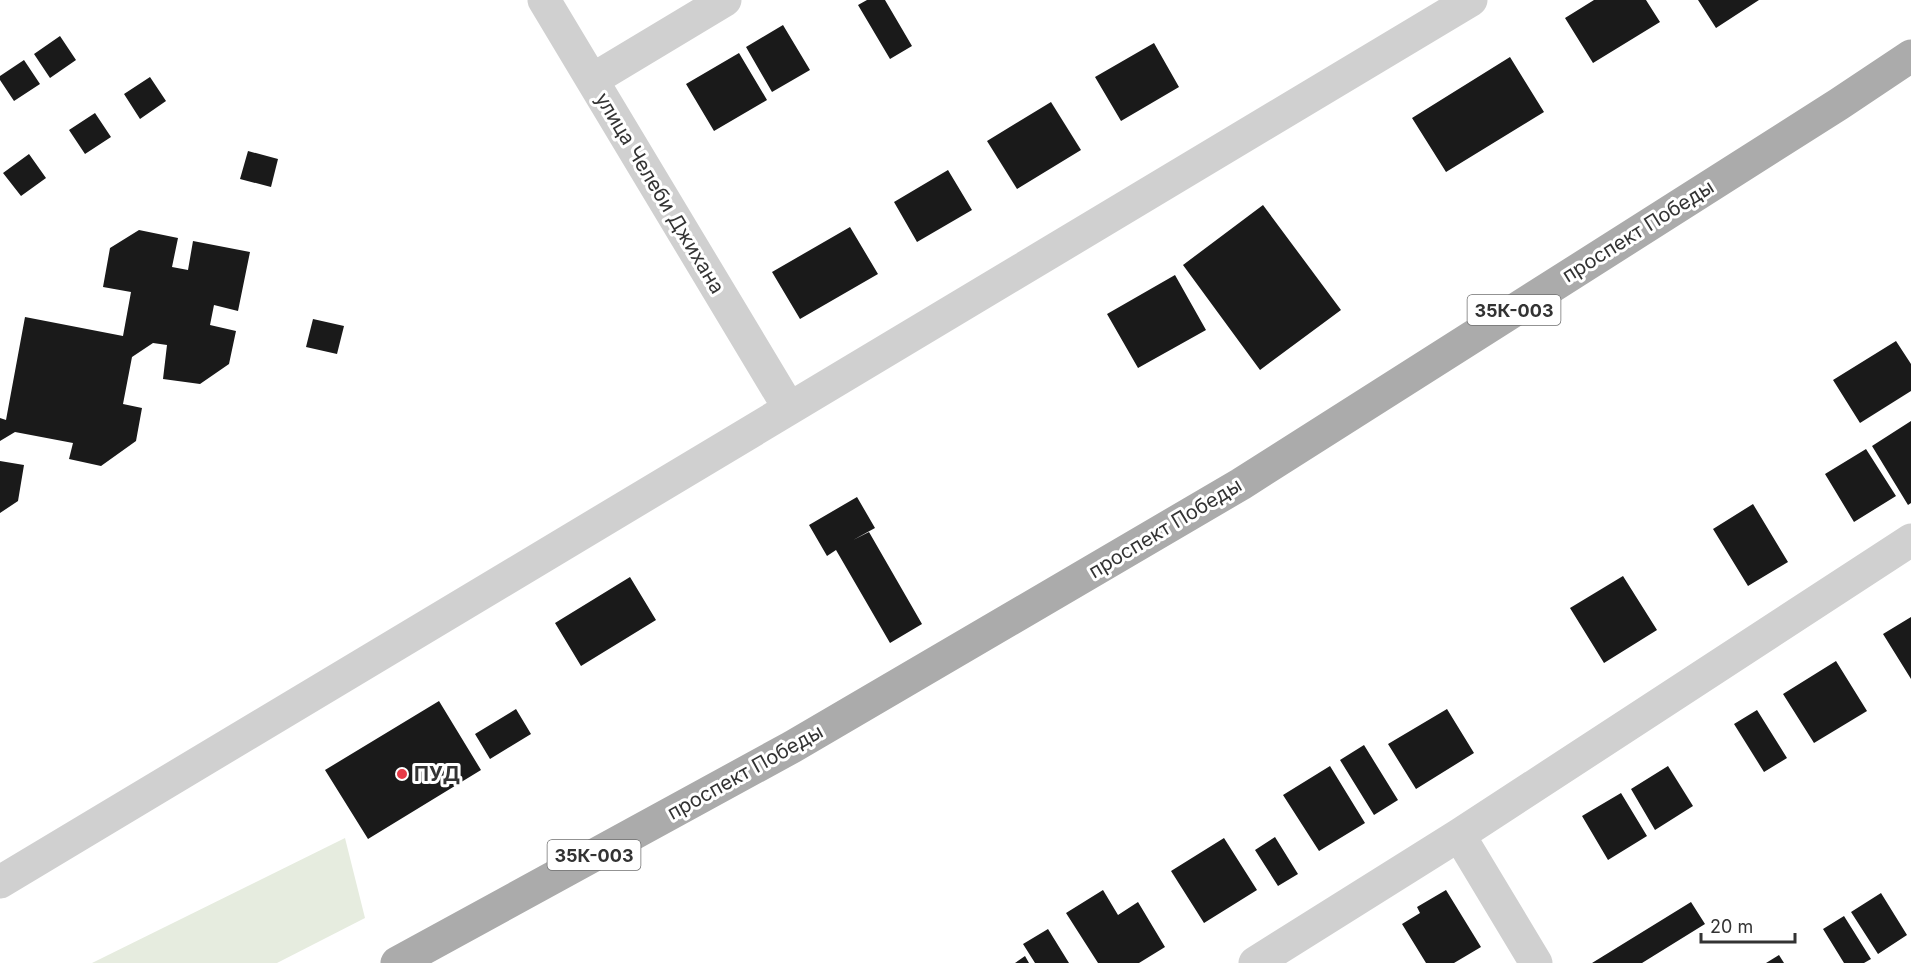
<svg xmlns="http://www.w3.org/2000/svg" width="1911" height="963" font-family="Inter,sans-serif">
<rect width="100%" height="100%" fill="#fff"/>
<path fill="#e6ecdf" d="M345,838l20,80 -88,45h-185z"/>
<path fill="#1a1a1a" d="M867,0h18l27,46 -22,13 -32,-54z
M1594,0h52l14,22 -67,41 -28,-45z
M1698,0h61l-43,28z
M783,25l27,45 -38,22 -26,-45z
M60,36l16,24 -26,18 -16,-24z
M1154,43l25,44 -58,34 -26,-44z
M739,53l28,47 -53,31 -28,-47z
M1510,57l34,55 -98,60 -34,-54z
M24,60l16,24 -26,17 -14,-21v-4z
M150,77l16,24 -26,18 -16,-25z
M1051,102l30,48 -64,39 -30,-48z
M95,113l16,24 -26,17 -16,-24z
M248,151l30,8 -7,28 -31,-8z
M29,154l17,24 -25,18 -18,-23z
M948,170l24,40 -55,32 -23,-40z
M1263,205l78,105 -81,60 -77,-105z
M850,227l28,47 -78,45 -28,-47z
M139,230l39,8 -6,29 16,3 5,-29 57,11 -12,59 -24,-6 -4,20 26,6 -7,33 -29,20 -37,-5 4,-34 -14,-2 -21,14 -9,47 19,4 -6,33 -35,25 -32,-7 4,-16 -58,-11 -15,9v-23l6,2 19,-103 98,19 8,-44 -28,-5 7,-39z
M1175,275l31,55 -68,38 -31,-54z
M313,319l31,7 -7,28 -31,-7z
M1896,341l15,23v27l-51,32 -27,-43z
M1911,421v82l-3,2 -36,-59z
M1866,449l30,47 -42,26 -29,-48z
M0,461l24,4 -6,36 -18,12z
M857,497l18,31 -22,12 16,-8 53,92 -32,19 -54,-93 -9,6 -18,-31z
M1753,504l35,58 -40,24 -35,-57z
M1623,576l34,54 -53,33 -34,-55z
M630,577l26,43 -75,46 -26,-43z
M1911,617v62l-28,-45z
M1836,661l31,50 -53,32 -31,-49z
M439,701l42,69 -113,69 -43,-69z
M516,709l15,25 -41,25 -15,-25z
M1447,709l27,44 -58,36 -28,-45z
M1757,710l30,48 -23,14 -30,-48z
M1364,745l34,55 -24,15 -34,-55z
M1330,766l35,57 -46,28 -36,-56z
M1668,766l25,40 -38,24 -24,-41z
M1621,793l26,43 -39,24 -26,-44z
M1275,837l23,37 -20,12 -23,-36z
M1224,838l33,52 -53,33 -33,-52z
M1103,890l15,25 20,-13 27,45 -26,16h-41l-32,-50z
M1446,890l35,57 -27,16h-28l-24,-39 18,-11 -3,-6z
M1881,893l26,42 -29,19 -27,-42z
M1691,902l14,22 -63,39h-50z
M1844,916l27,43 -7,4h-20l-21,-34z
M1048,929l21,34h-34l-12,-19z
M1779,955l5,8h-18z
M1025,956l4,7h-14z"/>
<g fill="none" stroke-linecap="round" stroke-linejoin="round">
<path stroke="#d0d0d0" stroke-width="33" d="M544,0l48,80
M725,0l-133,80 197,328
M1459,835l77,128
M0,882l1471,-882
M1255,963l204,-128 452,-295"/>
<path stroke="#ababab" stroke-width="33" d="M397,963l395,-216 449,-263 598,-380 72,-48"/>
</g>
<circle fill="#e63946" stroke="#fff" stroke-width="2" cx="402" cy="774" r="6"/>
<g text-anchor="middle" dominant-baseline="central" stroke-width="6" stroke-linejoin="round" paint-order="stroke">
<g fill="#fff" stroke="#707070" stroke-width="1.5">
<rect x="1467.5" y="295" width="93" height="30" rx="4.5"/>
<rect x="547.5" y="840" width="93" height="30" rx="4.5"/>
</g>
<g font-size="18" font-weight="bold" fill="#333">
<text x="1514" y="310">35К-003</text>
<text x="594" y="855">35К-003</text>
</g>
<g font-size="20" fill="#333" stroke="#fff">
<text transform="translate(660 193) rotate(59)">улица Челеби Джихана</text>
<text transform="translate(1638 231) rotate(-32)">проспект Победы</text>
<text transform="translate(1165 528) rotate(-31)">проспект Победы</text>
<text transform="translate(745 772) rotate(-29)">проспект Победы</text>
</g>
<g font-size="20" font-weight="bold" fill="#333" stroke="#fff" text-anchor="start">
<text x="414" y="774">ПУД</text>
</g>
</g>
<path d="M1701 933v9h94v-9" fill="none" stroke="#333333" stroke-width="3"/>
<text x="1710" y="933" font-size="18" fill="#333333" stroke="#ffffff" stroke-width="4.5" paint-order="stroke">20 m</text>
</svg>
